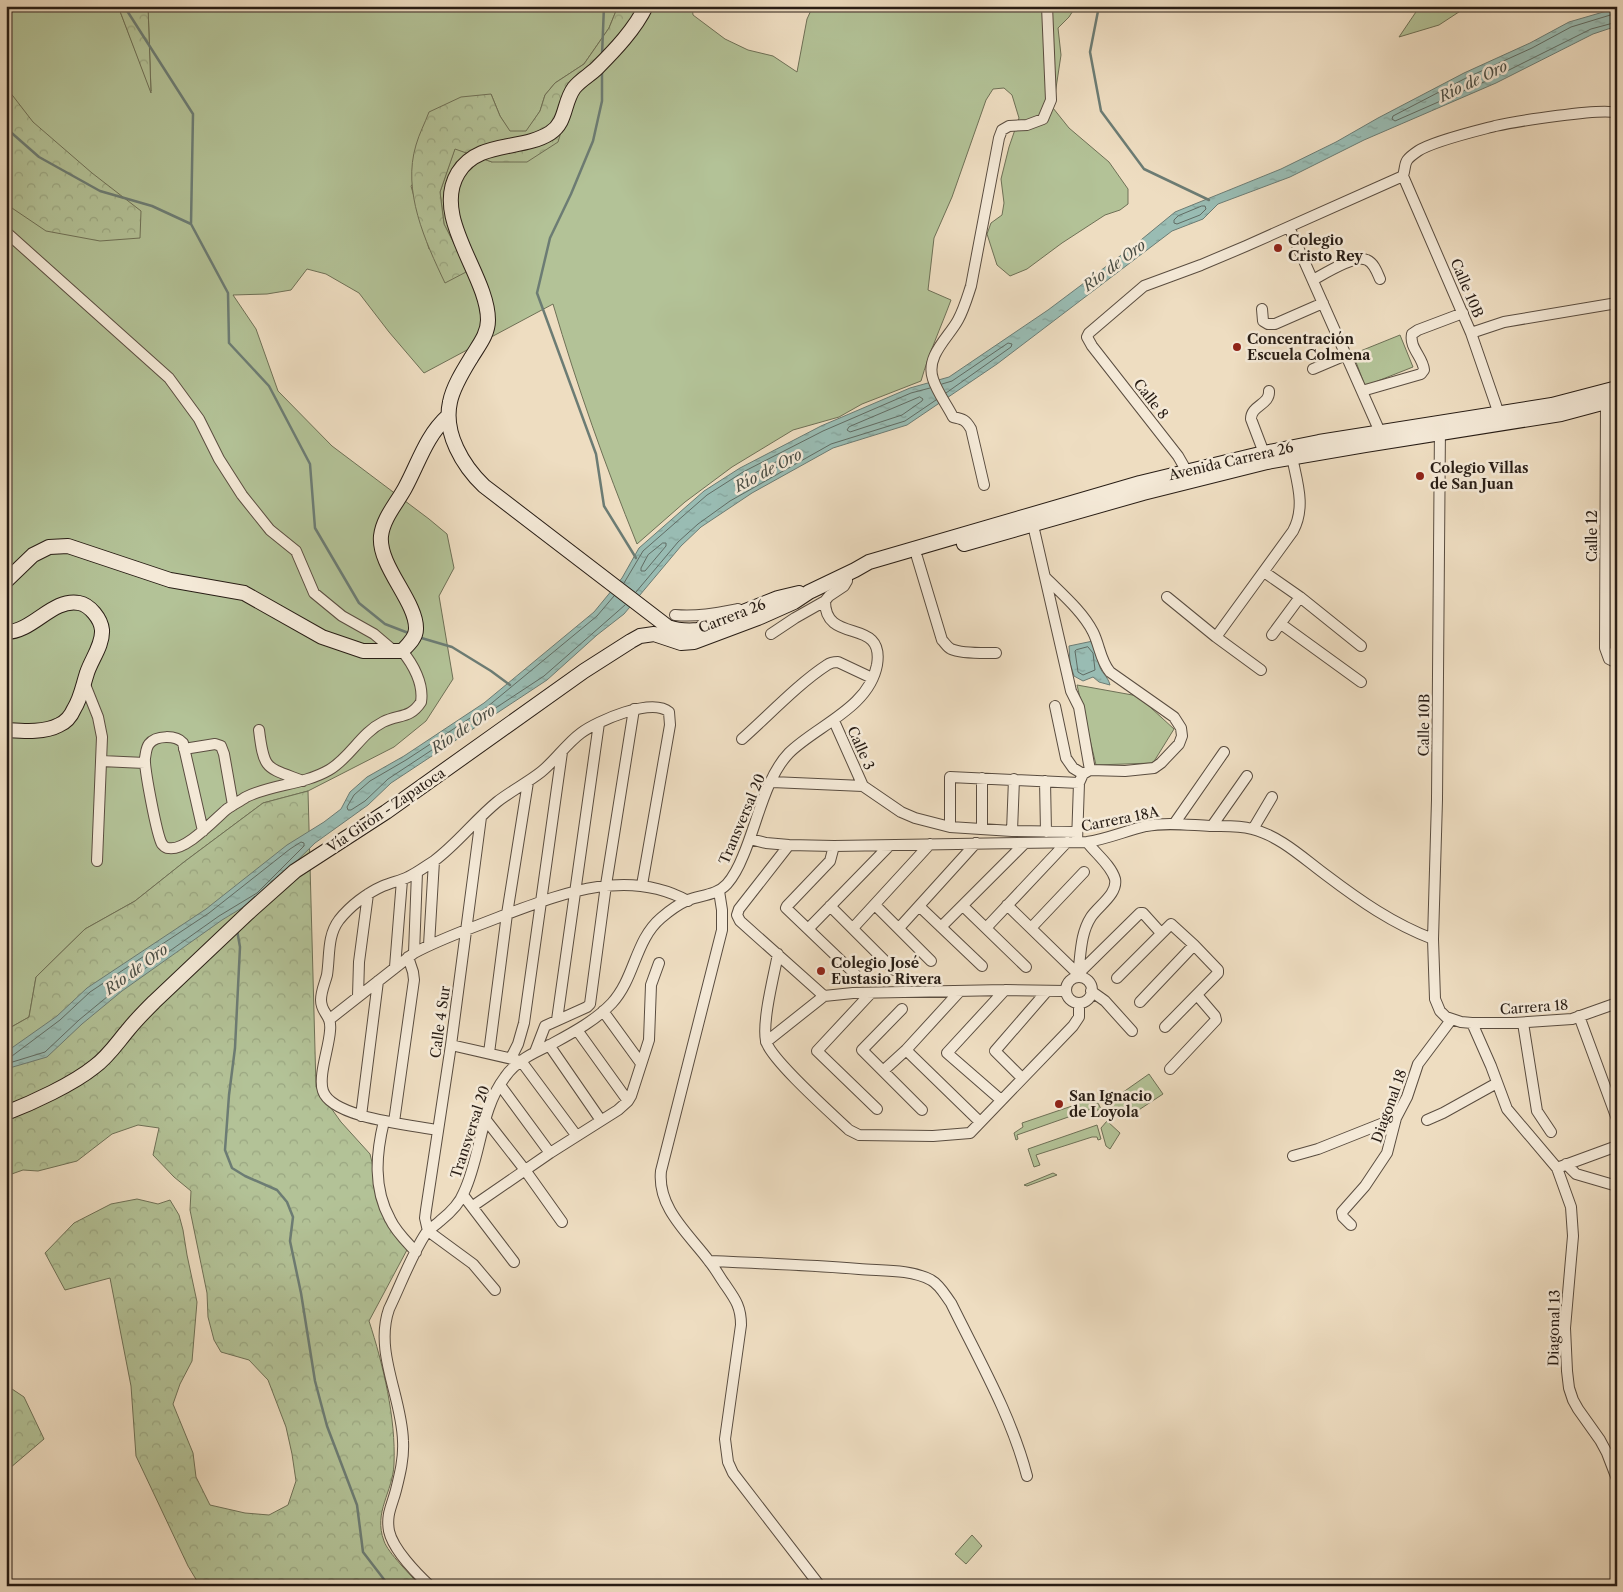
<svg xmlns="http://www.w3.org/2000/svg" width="1623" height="1592" font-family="'Libre Caslon Text',serif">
<defs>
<pattern id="forest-crowns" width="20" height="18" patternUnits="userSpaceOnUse" patternTransform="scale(1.25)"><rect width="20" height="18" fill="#b3c297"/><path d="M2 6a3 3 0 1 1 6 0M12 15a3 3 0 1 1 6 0" fill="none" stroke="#9aa681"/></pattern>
<pattern id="water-ripples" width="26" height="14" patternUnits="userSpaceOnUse" patternTransform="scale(1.25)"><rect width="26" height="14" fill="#99bcb3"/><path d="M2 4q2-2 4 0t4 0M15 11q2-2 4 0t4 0" fill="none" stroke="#84a199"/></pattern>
</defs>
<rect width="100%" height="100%" fill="#eeddc1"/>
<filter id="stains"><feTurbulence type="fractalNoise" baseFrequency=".004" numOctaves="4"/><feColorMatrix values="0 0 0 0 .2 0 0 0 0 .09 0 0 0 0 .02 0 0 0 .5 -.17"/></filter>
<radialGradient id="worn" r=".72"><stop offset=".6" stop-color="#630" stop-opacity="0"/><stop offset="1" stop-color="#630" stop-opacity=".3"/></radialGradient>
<path fill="#b3c297" stroke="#6e7056" d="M6,6h112l33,85 -3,-85h470l-9,22 -25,36 -29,19 -10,12 -5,16 -14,21h-16l-10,-16 -9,-22 -80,92 18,63 38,22 -23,-47 -4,-32 15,-44 37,14 103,-83 36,-44 18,-29h43l1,9 32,24 23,11 25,6 24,16 10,-53 6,-13h263l-7,11 -11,11 3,27 -8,53 16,20 40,34 19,27v15l-8,6 -15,5 -43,28 -35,26 -17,7 -13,-11 -10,-31 4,-11 11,-8 2,-12 -3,-24 8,-32 10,-29 -7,-23 -8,-7 -11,1 -7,11 -34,97 -18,41 -6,52 23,10c-10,27 -22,53 -30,81l-59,23 -23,13 -46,13 -61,37 -47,35 -48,42c-32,-79 -60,-158 -84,-240l-129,69 -35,-41 -30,-39 -33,-19 -19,-5 -16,21 -24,4 -34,1 23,34 22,62 54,55 97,73 18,15 7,34 -15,28 14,83 -27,42 -32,26 -86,44 -45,12 -79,59 -49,39 -50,28 -49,48 -7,40 -23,13z
M1420,6h48l-29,19 -40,12z
M1400,335l13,32 -48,19 -12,-32z
M1077,685l61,11 36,33 -21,34 -57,2z
M1149,1074l14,20 -38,25 -4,-6 -3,2 -9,-13z
M1093,1095l3,8h2l3,6 -6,2 -1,-3 -77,27 1,4 -2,1 -2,-7 9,-6 -1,-4 56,-19v-3z
M1107,1121l13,12 -10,16 -4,-3 -5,-18z
M1097,1125l4,14 -3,1 -1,-3h-5l-56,18 4,10 -6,2 -6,-18z
M1053,1173l4,2 -30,11 -3,-1z
M972,1535l10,11 -16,18 -11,-10z"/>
<path fill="url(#forest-crowns)" stroke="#6e7056" d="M118,6h30l3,87z
M618,6h31l-18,29 -36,44 -24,20 -13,43 -31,20h-35l-37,-13 -15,43 4,32 24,47 -23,12c-20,-42 -43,-92 -29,-138 3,-11 9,-22 13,-33l32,-15 30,-3 9,22 10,15h16l14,-20 5,-16 10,-12 29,-19 25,-36z
M6,87l27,35 59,51 49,38 -1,27 -40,3 -54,-10 -40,-27z
M308,791l8,296 25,35 29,32 15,62 23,32 -39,73c14,43 27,97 25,143 -1,28 -21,48 -10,77 4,12 27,34 36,45h-220l-12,-20 -52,-110 -5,-70 -21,-108 -45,12 -20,-37 29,-30 37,-19 26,-5 21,5 12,-4 9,15 4,15 4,25 10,47 -5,59 -12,23 -7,20 20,49 3,24 14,28 35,8 24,2 19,-10 8,-24 -4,-27 -6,-27 -18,-47 -19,-20 -28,-8 -7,-12 -6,-23 -1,-24 -17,-83 1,-19 -17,-14 -21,-22 6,-27 -21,-3 -26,9 -35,27 -39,10 -15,-1 -17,6v-146l23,-13 7,-40 49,-48 50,-28 49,-39 79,-59z
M6,1385l18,12 20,42 -34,29 -4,7z"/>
<path fill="url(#water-ripples)" stroke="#6c7c74" d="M1617,8v18l-24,8 -97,49 -132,57 -74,37 -72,27 -15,15 -31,12 -175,133 -90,61 -74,23 -81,45 -51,34 -20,19 -57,68 -27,21 -50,45 -156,103 -23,22 -53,38 -55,54 -38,23 -100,71 -40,33 -35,33 -41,12v-17l51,-36 30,-28 119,-79 81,-64 37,-23 17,-13 9,-17 17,-15 37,-21 80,-53 110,-91 28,-34 17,-30 65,-57 36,-23 81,-42 89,-38 39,-11 99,-67 88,-66 39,-32 106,-43 55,-27 42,-24 86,-45 66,-30 39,-21z
M1093,641c6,12 3,12 6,23 1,8 9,12 11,21l-11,-3 -6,-5 -10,4 -9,-5 -4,-13 -1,-17z"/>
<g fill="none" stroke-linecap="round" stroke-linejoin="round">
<path stroke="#606c64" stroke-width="1" d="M1617,13l-46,14 -39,21 -66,30 -73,38 -1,3 3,2 98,-43 98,-49 26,-7
M1202,206h3l1,3 -6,6 -23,9 -3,-1v-3l4,-4z
M942,384l10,-3 56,-38 4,1 -1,3 -65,46
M920,397l3,2 -1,2 -20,14 -52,17 -3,-2 2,-3z
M786,457l2,2 -1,3 -39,20 -3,-1 1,-3z
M663,543h3v3l-21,25h-4v-3l7,-13z
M624,583l19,-32 64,-56 36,-23 80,-41 88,-38 19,-5
M636,592l42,-50 20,-18 32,-23 101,-57 74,-23 31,-21
M614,596l-17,20 -110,91 -81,53 -36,21 -16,14 -7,12 1,3h3l14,-9 23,-22 156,-103 81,-71
M1088,647l5,6 2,17 -12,5 -5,-3 -3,-21 1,-1z
M6,1057l6,-1 48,-36 30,-28 119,-79 81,-64 11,-7 3,1v3l-47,47 -38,23 -100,71 -40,33 -34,32 -39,12"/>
<path stroke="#6c7c74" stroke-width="2.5" d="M124,6l69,108 -2,110
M1099,6l-9,46 11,59 43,58 65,31
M602,55l2,-49
M602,70v31l-9,40 -22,53 -21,44 -13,55 59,161 8,52 32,52
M6,128l33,29 61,34 52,15 39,18 37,69 1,50 40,43 41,78 5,64 44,75 26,21 26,10
M418,637l34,10 39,24 19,14
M237,930l3,17 -5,101 -6,47 -4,55 7,18 13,8 32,14 10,12 6,15 -3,24 11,52 14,88 12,45 30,79 6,47 23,30 1,4"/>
<g stroke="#5a4d40" stroke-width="12">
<path id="street" d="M1403,176l68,157 28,81
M1403,176c4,-14 -1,-14 15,-25 15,-10 58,-20 77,-25 18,-4 109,-19 122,-13
M1289,227l91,205
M6,232l163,146 30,41 20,40 23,36 28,35 26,21 18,42 28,23 32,18 20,17
M1313,280c11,-6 42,-26 54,-20 7,3 10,12 13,19
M1262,309l1,12 5,3h7l48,-21
M1471,333l33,-11 113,-19
M1313,369l33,-14
M1362,391l59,-17 3,-4c-1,-13 -15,-22 -12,-36l6,-4 45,-17
M1606,402l-1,246 4,11 8,4
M1440,426l-3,374 -4,139 2,60 5,12 6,6 15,5 11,1h42l58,-4 45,-16
M1264,453l-13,-34c0,-14 19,-14 18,-28
M1190,477l-12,-21 -86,-110 -5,-9 2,-4 55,-47 57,-21 45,-19 157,-70
M984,485l-13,-56c-5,-9 -8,-10 -18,-12 -6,-12 -16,-25 -20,-38 -8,-23 16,-42 25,-59 6,-11 9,-22 13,-34l28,-148 3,-8 7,-4 18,-1 16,-6 8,-19 -4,-94
M1033,525l38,166 8,16 11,63
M917,557l25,83c3,3 5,7 9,9 11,5 33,4 45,4
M1264,572l36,25 61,49
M1046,578c16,16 37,34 47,54 7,14 7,28 17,40l64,45 7,11 1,8 -3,8 -18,19 -7,5 -29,3 -35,-1 -7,4 -4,9 -2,59
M1167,597l49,40 45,33
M675,615c22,2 42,-2 63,-6
M1281,624l80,58
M771,634l24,-16 30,-17 4,-5 15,-10 3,-5v-6
M1272,635l28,-38
M1216,637l77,-106c13,-24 4,-49 -1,-74
M84,682l14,35 4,20 -5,124
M1055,706l11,52 7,10 10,6
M834,721l29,65
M259,730c5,41 7,37 44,51
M742,739c26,-23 57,-56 85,-74 4,-3 7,-3 11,-3l34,16
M184,749l31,-5 6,2 3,8 9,51
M101,761l44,2
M982,778v51
M1045,781l1,51
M772,782l91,4 38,26 14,6 35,9 62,4 65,1
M1174,824l50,-72
M1212,826l35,-50
M950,827v-50l129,6
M1253,829l19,-32
M203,831l-20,-88c-7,-8 -27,-8 -34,1 -3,4 -3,9 -4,14 -1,10 12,78 17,86 2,2 3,4 6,4 17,4 46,-28 59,-39 6,-4 13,-8 19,-12 26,-13 57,-12 83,-27 21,-12 32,-37 54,-48 16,-8 27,-3 38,-20 3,-18 -8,-38 -19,-51
M1012,831l2,-52
M750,839l16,4 23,2 45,1 253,-4c20,-3 38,-11 59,-16 21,-4 42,-1 64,0 14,0 28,-1 42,3 28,7 51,29 74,46 33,25 67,49 107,64
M789,845l-50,64 -2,6 3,6 84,75
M834,846l-4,15 -43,45 -1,2 69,66
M719,891l3,19v20l-61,241c-4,37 28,63 48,90 6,7 10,15 15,22 11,16 17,23 17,42l-16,114 3,23 5,11 87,113
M875,905l56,56
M1007,905l71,69 62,-61h3l18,20
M830,906l64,64
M919,906l63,60
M963,906l63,61
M941,927l84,-84
M809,928l80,-82
M853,928l77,-84
M899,928l77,-85
M986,928l81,-86
M1031,928l53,-56
M429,945l5,-84
M414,953l3,-81
M778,954c-4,21 -16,67 -12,87 4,18 66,73 83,89l10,5 74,1 37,-3 103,-107 6,-9v-14
M395,967l7,-87
M1078,974c3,-19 2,-40 13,-57 7,-11 27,-23 24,-38 -4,-14 -20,-26 -28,-37
M1066 990a13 13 0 1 1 26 0a13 13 0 1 1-26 0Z
M1117,978l54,-54 23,21 24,25v3l-53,54
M1091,991l14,10 27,30
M871,993l-54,58 60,58
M358,996l1,-34 9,-68
M1140,1002l54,-57
M902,1009l-40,41 60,60
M603,1011l37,51
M1579,1016l38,103
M330,1019l84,-66c28,-15 58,-25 88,-37 59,-22 125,-49 186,-15
M557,1020l42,-297
M1472,1023l19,43 16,43 50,59 14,39 2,29 -8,92 2,43 2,17 4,12 5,9 22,31 7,13 10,26
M1523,1023l14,88 14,21
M577,1030l51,71
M766,1042l58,-46 29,-3 152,-3 61,1
M451,1045l70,16 55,74
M549,1045l51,74
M906,1050l74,72
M535,1052l10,-26 42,-19 3,-3 16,-119 28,-176
M489,1053l18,-139 21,-132
M511,1058l7,-14 6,-21 38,-271
M1170,1069l46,-49 -1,-4 -18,-21
M883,1071l23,-21 54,-59
M1022,1078l-27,-27 52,-60
M500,1085l50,68
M1001,1100l-54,-47 58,-63
M361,1116l17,-135
M486,1120l39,50 37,52
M1427,1120l16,-7 54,-30
M384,1121c-8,33 -11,67 6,98 6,13 17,23 26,33
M394,1122l20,-142 -1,-8 -5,-15
M437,1130c-25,-5 -105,-12 -114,-39 -5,-15 6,-43 7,-60 2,-17 -9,-17 -9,-31 0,-9 4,-17 6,-25 3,-19 0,-39 12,-55 11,-14 28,-27 44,-34 9,-4 17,-5 25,-9 9,-4 18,-11 26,-16 23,-17 41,-41 63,-59 14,-11 30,-19 44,-30 15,-12 25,-28 40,-39 16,-12 71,-36 88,-21l1,13 -28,160
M1293,1156l25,-7 78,-31
M1566,1164l10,10 41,12
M1557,1168l60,-22
M463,1195l51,67
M473,1206l77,-53 68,-43 10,-9 3,-5 18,-56 2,-55 8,-22
M1351,1225l-8,-8 -1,-5 23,-26 22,-33 9,-35 11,-21 11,-33 33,-44
M428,1231l-3,-13 1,-8 25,-165 30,-228
M428,1231l45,33 22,26
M709,1261c50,2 100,4 150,8 23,2 51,0 72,11 9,5 14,15 20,23 28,57 60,112 76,173
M430,1586c-14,-13 -37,-37 -41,-55 -3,-17 3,-25 7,-41 4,-16 8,-32 7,-49 -1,-44 -29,-89 -14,-132 12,-25 22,-53 37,-76 4,-5 10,-8 14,-12 10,-8 20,-18 24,-29 17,-36 16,-82 41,-115 11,-16 28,-24 45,-32 22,-12 45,-24 62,-42 23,-25 23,-63 49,-85 8,-7 18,-14 27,-18 14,-5 29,-5 39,-16 7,-8 12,-18 16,-28 14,-32 22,-78 46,-103 27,-27 80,-45 88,-88 8,-49 -52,-19 -52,-64"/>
</g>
<g stroke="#281d15" stroke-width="16">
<path id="secondary" d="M646,6c-11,23 -31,44 -49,62 -7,7 -17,12 -23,20 -11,15 -7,34 -24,45 -28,18 -72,7 -92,40 -27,45 30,102 30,147 0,15 -10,26 -17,38 -8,13 -18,29 -21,44 -7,31 13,64 34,84l184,141c11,4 19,4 30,3l80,-32 21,-5
M964,544l179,-51 124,-31 98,-17 196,-31 56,-15
M6,581l27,-26 16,-8 19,-1 102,34 74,13 78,44 41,14h39c6,-6 14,-13 14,-22 1,-27 -38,-63 -35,-93 2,-18 16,-33 24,-48 14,-26 21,-52 43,-72
M6,632c27,0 46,-34 73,-29 11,2 22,16 23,27 1,15 -11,30 -15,43 -4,12 -6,25 -13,36 -3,7 -8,13 -15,16 -15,8 -36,6 -53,5
M6,1113c26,-10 67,-29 88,-46 14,-10 23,-24 34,-37 8,-10 17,-19 26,-28l94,-89 47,-42 91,-59 198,-141 47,-30 9,-5 14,-2 27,9 13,-1 64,-24 36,-16 15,-10 46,-22 14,-8 271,-79 124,-30 55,-11 233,-37 65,-17"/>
</g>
<use href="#street" stroke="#f4e9d7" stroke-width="10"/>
<use href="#secondary" stroke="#f4e9d7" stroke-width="14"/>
</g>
<g fill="#8f2418" stroke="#f4e9d7" stroke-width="2">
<circle cx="1278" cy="248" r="5"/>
<circle cx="1237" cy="347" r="5"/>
<circle cx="1420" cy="476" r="5"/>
<circle cx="821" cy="971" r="5"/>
<circle cx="1059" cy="1104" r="5"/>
</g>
<g text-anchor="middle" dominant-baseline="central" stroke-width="5" stroke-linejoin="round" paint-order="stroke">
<g font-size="14" font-weight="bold" fill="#281d15" stroke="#f4e9d7" text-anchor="start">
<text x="1288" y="240">Colegio<tspan x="1288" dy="16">Cristo Rey</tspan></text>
<text x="1247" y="339">Concentración<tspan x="1247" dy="16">Escuela Colmena</tspan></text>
<text x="1430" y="468">Colegio Villas<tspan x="1430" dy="16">de San Juan</tspan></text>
<text x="831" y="963">Colegio José<tspan x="831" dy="16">Eustasio Rivera</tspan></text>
<text x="1069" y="1096">San Ignacio<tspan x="1069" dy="16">de Loyola</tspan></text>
</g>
<g font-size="14" fill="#281d15" stroke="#f4e9d7">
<text transform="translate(1467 288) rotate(67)">Calle 10B</text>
<text transform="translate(1151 399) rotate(52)">Calle 8</text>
<text transform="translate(1231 461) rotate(-13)">Avenida Carrera 26</text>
<text transform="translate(1592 536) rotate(-90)">Calle 12</text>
<text transform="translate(732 616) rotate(-21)">Carrera 26</text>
<text transform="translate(1424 725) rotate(-89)">Calle 10B</text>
<text transform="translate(861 748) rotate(66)">Calle 3</text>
<text transform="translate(386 810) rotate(-34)">Vía Girón - Zapatoca</text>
<text transform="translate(742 819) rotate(-67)">Transversal 20</text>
<text transform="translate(1120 819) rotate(-11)">Carrera 18A</text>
<text transform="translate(1534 1007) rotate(-4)">Carrera 18</text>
<text transform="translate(440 1022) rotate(-82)">Calle 4 Sur</text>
<text transform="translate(1389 1106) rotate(-70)">Diagonal 18</text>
<text transform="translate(470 1132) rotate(-72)">Transversal 20</text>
<text transform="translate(1554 1328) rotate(-89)">Diagonal 13</text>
</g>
<g font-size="15" font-style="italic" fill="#4a4d44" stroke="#f4e9d7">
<text transform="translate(1473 81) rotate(-26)">Río de Oro</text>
<text transform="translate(1114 265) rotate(-37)">Río de Oro</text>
<text transform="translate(768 470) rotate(-28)">Río de Oro</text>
<text transform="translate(463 729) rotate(-34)">Río de Oro</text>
<text transform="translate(136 969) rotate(-36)">Río de Oro</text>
</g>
</g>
<rect width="1623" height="1592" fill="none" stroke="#eeddc1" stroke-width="25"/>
<rect x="8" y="8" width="1608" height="1577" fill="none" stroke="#281d15" stroke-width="2.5"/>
<rect x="12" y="12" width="1598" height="1567" fill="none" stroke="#281d15"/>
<rect width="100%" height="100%" filter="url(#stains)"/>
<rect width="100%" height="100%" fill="url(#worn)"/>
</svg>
